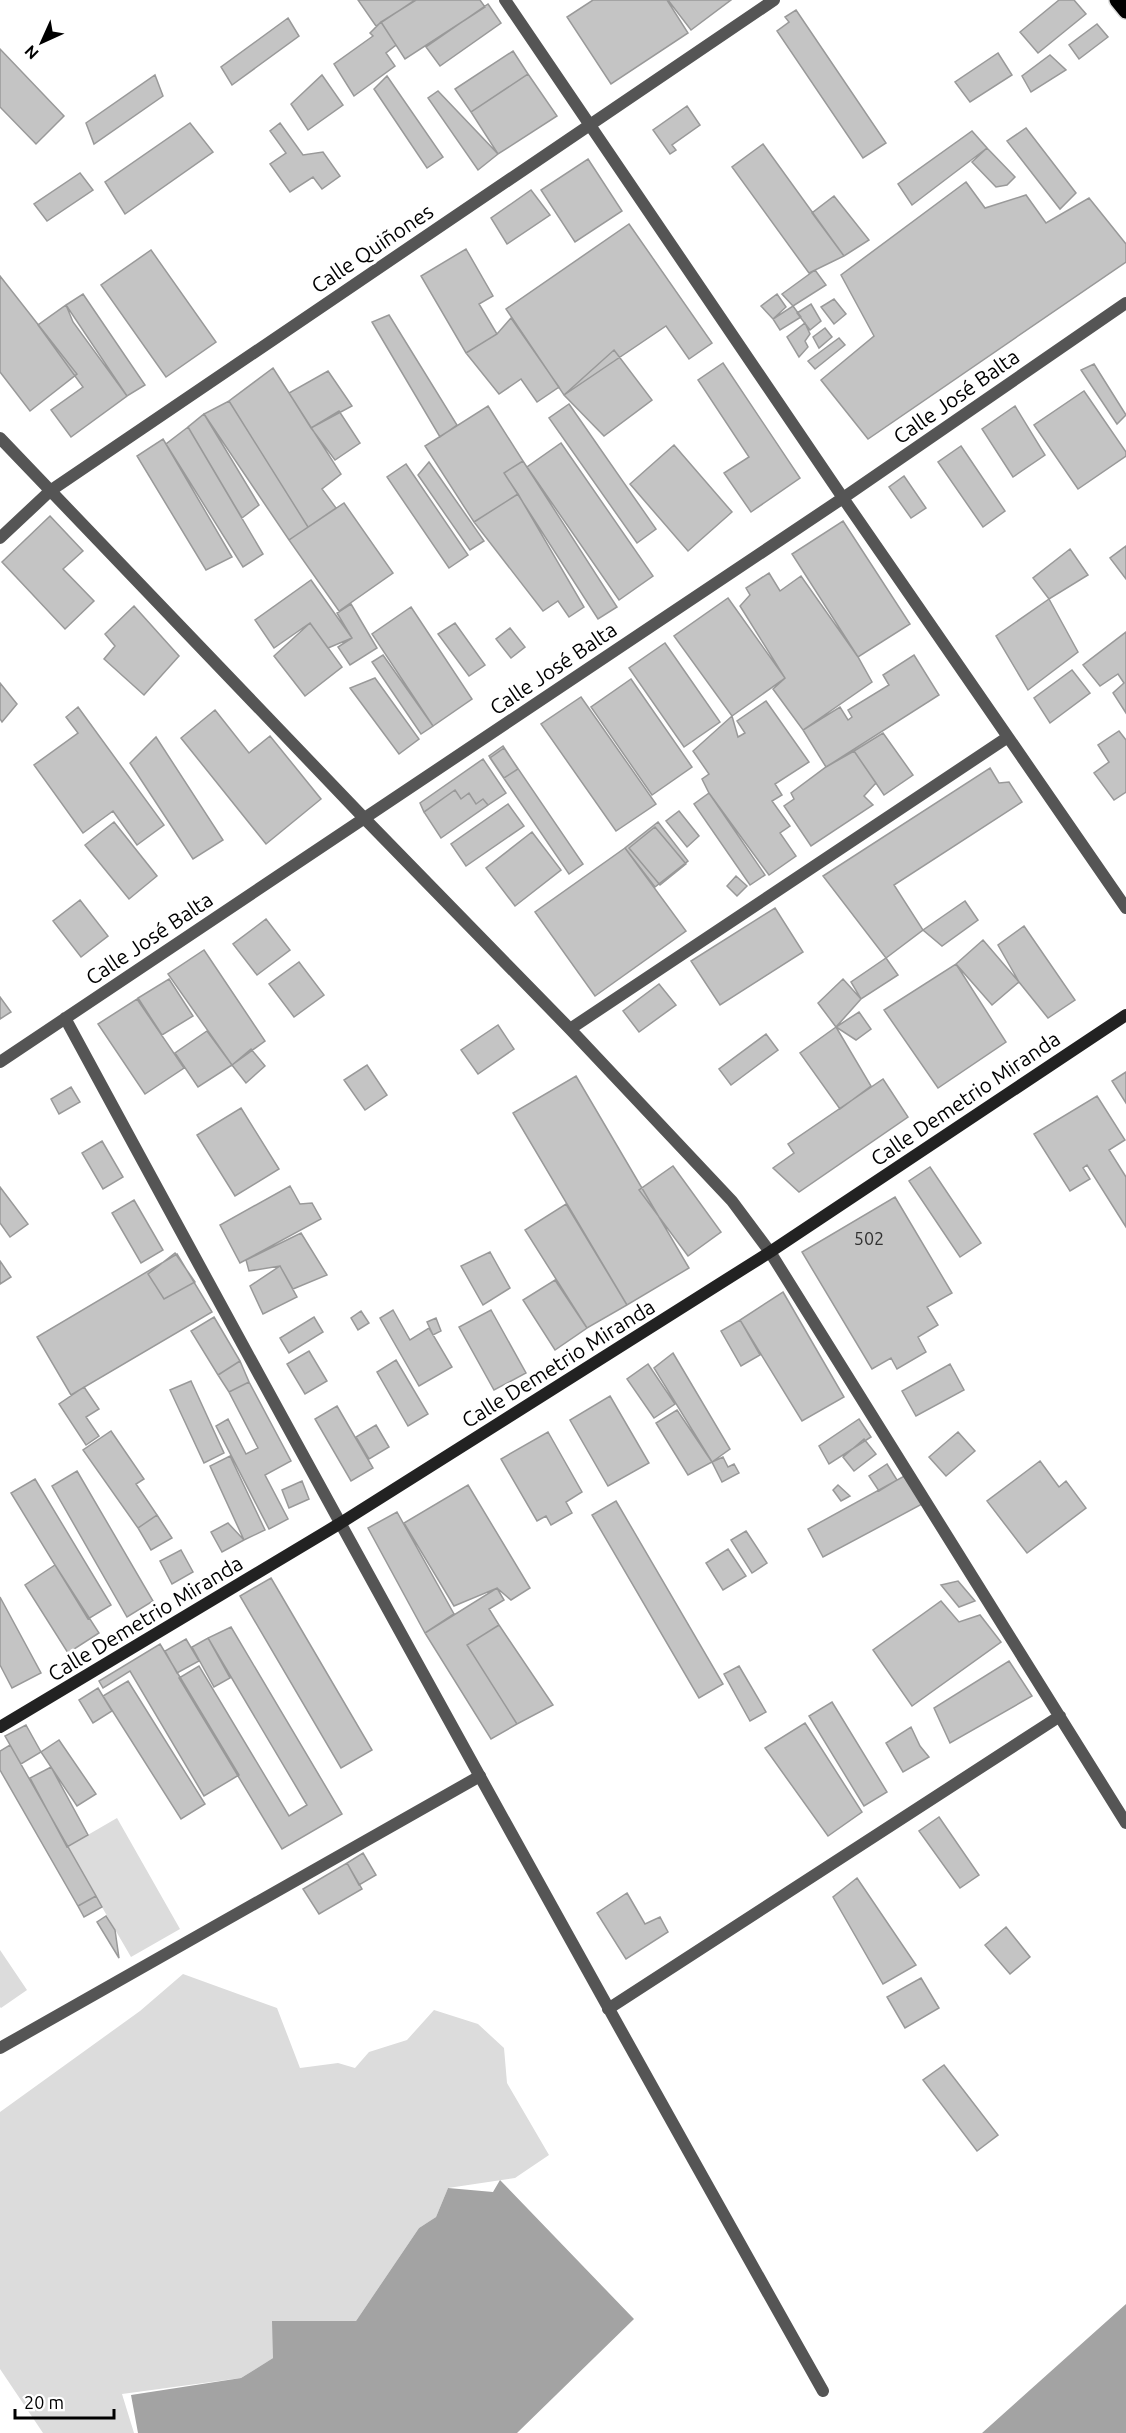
<svg xmlns="http://www.w3.org/2000/svg" width="1126" height="2433" font-family="Ubuntu,sans-serif">
<rect width="100%" height="100%" fill="#fff"/>
<path fill="#dcdcdc" d="M117,1818l63,111 -49,28 -64,-110z
M0,1950l27,40 -26,18 -1,-1z
M183,1974l94,34 23,60 38,-5 17,5 14,-16 38,-12 27,-30 44,14 26,24 3,35 42,72 -34,23 -67,10 -12,29 -17,11 -63,93 -83,1v36l-32,20 -119,16 12,39h-91l-43,-64v-257l140,-101z"/>
<path fill="#a3a3a3" d="M500,2180l134,139 -117,114h-379l-7,-38 110,-17 32,-20 -1,-37h84l63,-93 17,-11 12,-29 45,4z
M1126,2304v129h-144z"/>
<path fill="#c4c4c4" stroke="#999" stroke-width="1.5" d="M358,0h57l-39,26z
M416,0h64l5,7 -80,52 -24,-37z
M593,0h74l21,33 -77,51 -44,-67z
M668,0h63l-40,30z
M1059,0h15l12,14 -48,39 -18,-21z
M488,4l13,19 -61,43 -14,-19z
M796,10l90,133 -23,15 -86,-127 12,-9 -4,-5z
M288,18l11,18 -67,49 -11,-18z
M381,22l15,23 -10,8 9,13 -41,30 -20,-32 39,-28 -3,-3z
M1097,24l11,13 -29,22 -10,-14z
M0,49l64,67 -28,28 -36,-37z
M513,51l15,23 -57,38 -16,-23z
M998,53l14,22 -42,27 -15,-20z
M1050,55l16,15 -35,22 -9,-16z
M528,74l29,42 -59,38 -27,-42z
M155,75l8,21 -69,48 -8,-21z
M322,75l21,30 -35,25 -17,-26z
M387,76l56,81 -16,11 -53,-79z
M438,91l60,63 -20,16 -50,-72z
M687,106l13,19 -28,20 4,5 -6,4 -17,-24z
M190,123l23,29 -88,62 -20,-32z
M280,123l23,32 20,-3 17,24 -18,13 -9,-12 -23,15 -20,-28 16,-11 -16,-22z
M1026,128l50,65 -16,16 -53,-68z
M972,131l15,17 -75,57 -14,-21z
M763,144l81,112 -35,17 -77,-106z
M987,148l28,29 -8,8 -11,2 -24,-25z
M588,159l34,52 -47,31 -34,-52z
M80,173l13,17 -46,31 -13,-17z
M966,182l19,26 41,-13 20,28 43,-25 37,46v18l-258,177 -47,-59 53,-44 -33,-61z
M531,190l19,25 -43,29 -16,-26z
M834,196l35,44 -25,16 -32,-43z
M629,224l83,119 -23,16 -23,-33 -102,69 -58,-86z
M466,249l27,47 -14,8 18,30 -31,19 -45,-77z
M151,250l65,92 -50,35 -65,-92z
M815,270l11,15 -33,21 -11,-12z
M0,276l77,98 -47,37 -30,-39z
M83,294l62,91 -18,11 -61,-91z
M777,294l9,13 -13,12 -12,-13z
M834,299l12,15 -12,10 -13,-17z
M811,304l10,17 -11,9 -13,-17z
M66,305l7,17 54,74 -56,41 -20,-27 32,-23 -45,-62z
M793,306l8,11 -21,13 -7,-11z
M389,315l68,110 -17,12 -68,-115z
M511,318l48,69 -22,15 -16,-23 -22,15 -33,-41 31,-19z
M805,323l5,11 -5,7 3,6 -9,10 -12,-20z
M825,328l7,9 -13,11 -6,-11z
M839,338l6,7 -30,24 -7,-8z
M614,350l38,50 -48,36 -40,-41z
M723,363l77,115 -49,34 -27,-39 25,-16 -51,-77z
M1094,364l32,51 -9,9 -36,-54z
M273,368l68,106 -19,15 14,19 -28,19 -79,-126z
M328,371l24,35 -41,22 -22,-35z
M1084,391l42,61v4l-48,33 -44,-64z
M229,401l79,126 -19,13 -85,-126z
M569,404l87,125 -19,14 -88,-125z
M488,406l35,55 -19,12 14,21 -44,28 -49,-76z
M1015,406l30,49 -32,22 -31,-48z
M339,411l21,32 -25,17 -24,-32z
M204,414l55,91 -17,13 -54,-91z
M188,427l75,127 -20,13 -77,-123z
M163,439l69,118 -26,13 -69,-114z
M561,443l92,133 -34,24 -92,-133z
M674,445l58,67 -44,39 -58,-67z
M961,446l44,65 -22,16 -45,-65z
M523,461l94,146 -19,12 -94,-146z
M429,462l55,79 -14,9 -52,-75z
M406,464l62,91 -19,13 -62,-91z
M904,476l22,32 -15,10 -22,-31z
M518,494l66,113 -15,10 -11,-16 -15,10 -69,-89z
M344,503l49,70 -54,38 -50,-71z
M50,516l33,35 -20,18 31,32 -29,28 -63,-67z
M843,521l67,103 -52,33 -66,-103z
M1126,546v33l-16,-21z
M1070,549l18,26 -39,24 -16,-21z
M769,573l11,18 21,-15 57,81 14,25 -69,48 -30,-41 12,-11 -45,-72 10,-11 -4,-7z
M311,580l41,58 -24,10 -18,-25 -36,25 -19,-28z
M728,598l57,80 -53,38 -58,-80z
M1049,599l29,53 -50,38 -32,-54z
M351,604l26,44 -27,17 -12,-18 14,-9 -15,-25z
M134,606l45,50 -35,39 -40,-36 11,-13 -10,-12z
M411,607l61,92 -39,27 -61,-92z
M310,623l32,44 -37,29 -31,-40z
M455,623l30,42 -16,11 -31,-42z
M510,628l15,19 -14,11 -15,-19z
M1126,632v81l-13,-20 11,-10 -6,-9 -18,12 -17,-21z
M665,643l55,79 -36,25 -55,-79z
M383,655l50,71 -12,8 -49,-72z
M914,655l25,40 -113,72 -23,-37 37,-23 8,13 4,-3 -4,-7 41,-25 -6,-10z
M1072,670l18,23 -40,30 -16,-25z
M375,678l44,61 -20,15 -49,-66z
M631,679l61,88 -40,28 -61,-88z
M0,683l17,21 -15,18 -2,-3z
M581,697l75,107 -40,27 -75,-107z
M766,701l43,61 -34,22 7,11 -10,6 18,25 -10,7 16,23 -27,19 -60,-82 -7,-14 7,-5 -16,-23 39,-35 6,21 7,-4 -8,-12z
M78,707l86,118 -27,20 -24,-34 -30,22 -49,-68 44,-32 -12,-16z
M215,710l34,43 21,-17 51,63 -55,45 -85,-106z
M1119,731l7,9v52l-12,8 -20,-27 15,-11 -11,-17z
M883,733l30,42 -29,20 -30,-44z
M156,737l67,103 -30,19 -63,-96z
M503,746l15,23 -14,9 -15,-22z
M504,748l79,116 -14,10 -79,-116z
M854,751l22,32 -12,13 9,9 -62,41 -27,-40 10,-7 -3,-6 35,-26z
M483,759l23,34 -18,12 -5,-6 -7,5 -7,-11 -8,6 -6,-9 -31,22 -4,-9z
M990,768l9,15 10,-1 13,20 -128,83 29,45 -37,28 -63,-82z
M455,790l6,9 8,-6 7,11 7,-5 5,6 -47,33 -17,-26z
M709,793l56,82 -15,10 -56,-81z
M508,804l16,22 -58,40 -15,-22z
M679,811l20,25 -12,11 -21,-26z
M114,822l43,54 -28,23 -44,-54z
M658,822l30,39 -33,26 -30,-39z
M655,827l31,37 -26,21 -31,-37z
M532,832l29,38 -46,36 -29,-38z
M625,848l61,83 -91,65 -60,-84z
M736,876l11,10 -10,10 -10,-10z
M80,900l28,36 -27,21 -28,-36z
M965,901l13,19 -36,26 -19,-16z
M775,908l28,44 -83,53 -29,-44z
M266,919l24,31 -33,25 -24,-31z
M1024,926l51,74 -27,18 -29,-36 -21,-37z
M983,940l36,42 -27,23 -36,-41z
M204,950l61,91 -33,24 -64,-91z
M886,958l12,17 -37,24 -10,-17z
M299,962l25,33 -30,22 -25,-33z
M956,964l50,78 -68,46 -54,-78z
M169,979l24,37 -31,19 -24,-37z
M843,979l18,20 -25,28 -18,-24z
M659,984l17,21 -37,27 -16,-21z
M0,997l11,15 -11,7z
M137,999l47,69 -39,26 -47,-70z
M859,1012l12,17 -15,11 -20,-13z
M498,1025l16,24 -36,25 -17,-24z
M836,1027l35,59 -31,23 -40,-56z
M207,1031l25,34 -34,22 -23,-34z
M766,1034l12,16 -47,35 -12,-16z
M251,1049l14,17 -19,17 -14,-18z
M367,1065l20,30 -22,15 -21,-30z
M1126,1072v31l-14,-22z
M576,1076l113,192 -62,37 -114,-192z
M883,1079l25,38 -109,75 -26,-24 21,-15 -6,-9z
M71,1087l9,15 -21,12 -8,-15z
M1097,1096l28,44 -16,10 17,27v50l-39,-62 -4,3 7,11 -20,12 -36,-57z
M241,1108l38,61 -44,27 -38,-61z
M102,1141l21,36 -20,12 -21,-36z
M673,1166l48,66 -33,24 -49,-66z
M930,1167l51,76 -21,14 -51,-76z
M290,1186l10,18 12,-1 9,16 -81,44 -20,-38z
M0,1187l28,37 -18,13 -10,-14z
M895,1197l57,96 -25,14 11,18 -20,12 8,15 -29,17 -6,-11 -19,11 -70,-117z
M134,1200l29,50 -22,13 -29,-50z
M566,1204l61,101 -40,23 -62,-98z
M301,1233l26,42 -34,14 -13,-23 -31,5 -3,-11z
M490,1252l20,36 -27,17 -22,-39z
M175,1253l20,29 -31,17 -16,-25z
M177,1254l35,58 -141,83 -34,-58z
M0,1261l11,16 -11,7z
M280,1266l17,31 -34,17 -13,-28z
M555,1280l32,48 -32,22 -32,-50z
M783,1292l61,105 -42,24 -62,-101z
M393,1310l17,30 19,-12 23,39 -33,19 -39,-68z
M491,1310l35,63 -32,17 -35,-63z
M361,1311l8,12 -11,7 -7,-12z
M214,1317l26,44 -22,14 -27,-44z
M314,1317l9,15 -34,21 -9,-15z
M436,1318l5,13 -8,4 -6,-13z
M740,1320l20,35 -19,11 -20,-35z
M309,1351l18,30 -22,13 -18,-30z
M673,1353l57,96 -18,13 -58,-94z
M396,1360l32,54 -20,12 -31,-54z
M240,1361l9,21 -20,10 -11,-17z
M648,1364l27,40 -21,14 -27,-39z
M950,1364l14,26 -48,26 -14,-25z
M191,1381l33,72 -20,10 -34,-73z
M249,1382l42,79 -26,14 23,44 -19,10 -53,-103 12,-7 18,35 12,-6 -29,-56z
M84,1387l15,22 -13,8 13,19 -13,9 -27,-41z
M610,1396l39,67 -41,23 -38,-66z
M337,1406l36,62 -22,13 -36,-62z
M677,1410l35,52 -24,13 -32,-52z
M859,1419l12,18 -42,27 -10,-18z
M376,1425l13,22 -20,12 -13,-22z
M111,1431l33,48 -8,5 21,31 -19,13 -55,-78z
M548,1432l34,60 -16,10 6,11 -21,12 -5,-9 -9,5 -36,-62z
M958,1432l17,19 -29,25 -17,-19z
M864,1439l12,15 -22,17 -11,-14z
M230,1456l35,74 -21,10 -34,-74z
M723,1457l5,10 6,-3 5,9 -17,9 -10,-20z
M1040,1461l19,26 7,-6 20,27 -59,45 -40,-52z
M887,1464l10,16 -18,11 -10,-15z
M77,1471l76,130 -26,16 -75,-131z
M908,1474l16,29 -101,54 -15,-28z
M35,1479l76,126 -23,14 -77,-126z
M302,1481l7,18 -20,9 -7,-18z
M468,1485l62,103 -19,12 -14,-12 -43,18 -50,-83z
M838,1485l12,11 -9,5 -8,-11z
M616,1501l107,183 -24,14 -107,-183z
M397,1512l57,102 -29,19 -57,-105z
M157,1515l15,23 -21,12 -13,-22z
M228,1523l16,17 -22,12 -11,-20z
M746,1531l21,32 -15,10 -21,-33z
M728,1549l18,27 -23,14 -17,-27z
M181,1550l12,22 -21,12 -12,-23z
M55,1565l44,68 -31,20 -43,-68z
M271,1578l101,172 -31,18 -101,-172z
M958,1581l17,20 -16,6 -18,-22z
M497,1588l7,12 -15,9 10,16 -32,20 50,79 -26,15 -66,-106z
M0,1597l41,76 -29,15 -12,-23z
M941,1601l18,21 21,-7 21,27 -89,64 -39,-56z
M499,1625l54,80 -36,19 -50,-79z
M231,1627l111,187 -60,35 -103,-171 20,-12 90,150 18,-11 -99,-167z
M208,1638l22,40 -16,9 -22,-40z
M186,1639l13,22 -22,12 -12,-22z
M160,1644l79,131 -35,21 -74,-125 -27,17 -4,-7z
M1009,1661l23,35 -82,47 -16,-35z
M739,1666l27,46 -16,9 -26,-47z
M128,1681l77,123 -24,15 -78,-123z
M98,1688l14,23 -19,12 -14,-23z
M832,1702l55,90 -23,14 -55,-90z
M805,1723l57,89 -34,24 -63,-88z
M26,1725l15,27 -20,12 -16,-28z
M911,1727l9,19 9,11 -26,15 -17,-29z
M59,1740l37,54 -19,12 -36,-54z
M10,1745l86,151 -18,10 -78,-136v-19z
M51,1767l37,68 -21,12 -37,-69z
M939,1817l40,58 -19,13 -41,-57z
M363,1853l13,22 -17,10 -12,-22z
M347,1863l15,26 -43,25 -16,-25z
M857,1878l59,87 -33,19 -50,-87z
M627,1893l18,31 15,-7 8,15 -42,27 -29,-46z
M96,1896l6,11 -18,10 -6,-11z
M106,1916l9,14 4,28 -22,-36z
M1006,1927l24,30 -20,17 -25,-29z
M921,1978l18,30 -34,20 -18,-31z
M944,2065l54,70 -21,16 -54,-71z"/>
<g fill="none" stroke-linecap="round" stroke-linejoin="round">
<g stroke="#dbdbdb" stroke-width="18">
<path id="primary" d="M1117,0l9,11"/>
</g>
<path stroke="#555" stroke-width="12" d="M0,2048l480,-272"/>
<path stroke="#555" stroke-width="12" d="M505,0l338,498 283,410
M0,438l364,380 206,211 162,172 38,51 356,571
M0,538l50,-47 724,-491
M65,1018c249,460 501,917 758,1373
M570,1029l438,-292
M0,1062l843,-564 283,-195
M608,2009l452,-293"/>
<path stroke="#222" stroke-width="12" d="M0,1727l339,-203 431,-272 356,-237"/>
<use href="#primary" stroke="#000" stroke-width="15"/>
</g>
<g text-anchor="middle" dominant-baseline="central" stroke-width="6" stroke-linejoin="round" paint-order="stroke">
<g font-size="18" fill="#313131">
<text x="869" y="1238">502</text>
</g>
<g font-size="21" fill="#000" stroke="#fff">
<text transform="translate(372 248) rotate(-34)">Calle Quiñones</text>
<text transform="translate(956 396) rotate(-35)">Calle José Balta</text>
<text transform="translate(553 668) rotate(-34)">Calle José Balta</text>
<text transform="translate(149 938) rotate(-34)">Calle José Balta</text>
<text transform="translate(965 1098) rotate(-34)">Calle Demetrio Miranda</text>
<text transform="translate(558 1363) rotate(-32)">Calle Demetrio Miranda</text>
<text transform="translate(145 1618) rotate(-31)">Calle Demetrio Miranda</text>
</g>
</g>
<g transform="translate(42 42) rotate(225)" stroke="#ffffff" stroke-width="4.5" paint-order="stroke">
<path d="M0-4.5L10 22L0 15L-10 22Z" fill="#000000"/>
<text y="-9" font-size="16" font-weight="bold" text-anchor="middle" fill="#000000">N</text>
</g>
<path d="M15 2409v9h99v-9" fill="none" stroke="#000000" stroke-width="3"/>
<text x="24" y="2409" font-size="18" fill="#000000" stroke="#ffffff" stroke-width="4.5" paint-order="stroke">20 m</text>
</svg>
